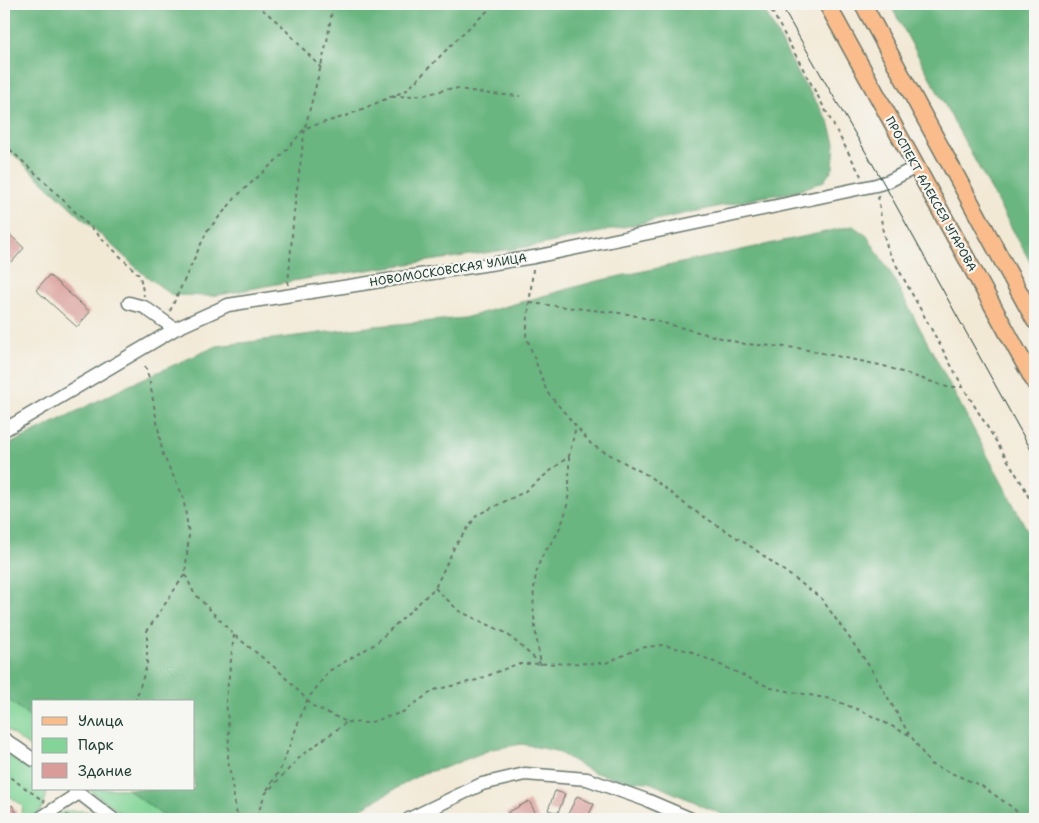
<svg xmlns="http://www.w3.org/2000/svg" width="1039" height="823" font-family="'Shantell Sans',sans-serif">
<rect width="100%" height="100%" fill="#f6f6f2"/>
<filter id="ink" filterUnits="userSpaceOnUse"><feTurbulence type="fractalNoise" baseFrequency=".02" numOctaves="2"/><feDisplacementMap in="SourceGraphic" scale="10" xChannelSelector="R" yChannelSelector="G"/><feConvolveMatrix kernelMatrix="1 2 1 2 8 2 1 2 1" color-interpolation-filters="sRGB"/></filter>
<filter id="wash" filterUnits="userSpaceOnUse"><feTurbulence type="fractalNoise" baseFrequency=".0096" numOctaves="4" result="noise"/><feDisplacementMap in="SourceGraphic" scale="20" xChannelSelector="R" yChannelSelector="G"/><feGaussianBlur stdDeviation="1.12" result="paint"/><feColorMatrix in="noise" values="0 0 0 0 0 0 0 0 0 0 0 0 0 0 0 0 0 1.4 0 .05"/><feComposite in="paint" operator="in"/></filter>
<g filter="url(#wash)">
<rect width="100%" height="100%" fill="#f2e9d5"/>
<path fill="#82d597" stroke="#508966" d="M4,696l30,24v30l-30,-22z
M4,750l30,22v17h13c-2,19 -8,30 -29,30l3,-2 2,-11 -19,-14z
M88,789h39l41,30h-39z
M66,811h21l11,8h-50z"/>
<path fill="#69b680" stroke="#447a5a" d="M4,4h757l38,71 30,47 6,21 -2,25 -9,13 -29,11 -33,5 -222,48 -242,35 -85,16 -41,-1 -31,-23 -137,-126z
M890,4h145v267z
M853,226l14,10 23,36 145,273v274h-303l-83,-37 -22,-1 -35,-9 -36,-21 -34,-7 -30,5 -48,19 -21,5 -80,46h-175l-41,-30h67v-87h-160v18l-30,-24v-249l136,-67 77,-34 159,-20 88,-8 129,-36z"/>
<g id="blocks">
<path fill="#d99c98" d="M4,229l20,19 -12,14 -8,-7z
M49,275l41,37 -13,15 -41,-37z
M555,791l10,3 -7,19 -10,-3z
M577,796l17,8 -7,15h-13l-7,-3z
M529,801l10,18h-29l-3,-6z
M12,805l7,12 -3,2h-8l-4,-7v-2z"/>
</g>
</g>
<g filter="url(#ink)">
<use href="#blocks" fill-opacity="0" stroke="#69796c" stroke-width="1"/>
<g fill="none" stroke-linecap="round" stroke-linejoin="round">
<g stroke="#69796c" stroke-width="15">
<path id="minor" d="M129,303l15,4 31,22
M4,430l171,-101 53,-24 306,-48 342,-72 13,-4 27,-14
M4,739l30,21
M74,789l39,30
M39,819l40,-26
M409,819l73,-35 43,-10 62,5 62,22 42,18"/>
</g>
<g stroke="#69796c" stroke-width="19">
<path id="major" d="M827,4l208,379
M863,4l172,317"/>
</g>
<path stroke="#69796c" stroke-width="2" stroke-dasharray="4 4" stroke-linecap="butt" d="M256,4l25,21 40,43
M768,4l93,172
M392,97l32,-2 29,-7 37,6 30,2
M4,144l41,38 95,94 4,20
M878,196l5,36 5,18 75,137 61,100 11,25
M533,269l-7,67 21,56 45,53 57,31 41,32 63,40 68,50 49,69 39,67
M288,285l6,-73 11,-84 41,-12 61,-26 53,-54 35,-32
M530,303l98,11 117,30 53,4 86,18 63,21h16
M170,311l37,-80 31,-36 45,-41 22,-26 22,-86 6,-38
M145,366l4,12 14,77 20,41 6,39 -4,39 9,19 40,42 44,35 35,36 34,16 -45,33 -37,39 -9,25
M435,588l24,23 47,22 35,31c-6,-32 -13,-71 -1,-103 4,-10 13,-19 18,-29 13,-27 11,-47 11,-75
M234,635l-8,65 3,33 -1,26 8,52 3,8
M135,702l12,-37v-34l38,-57
M347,722l21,1 35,-11 31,-22 43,-10 40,-16 89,-1 34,-15 22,-3 28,6 81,37 60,11 33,13 47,24 19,28 52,22 31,22 11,11
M4,773l41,29
M267,790l14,-22 26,-68 22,-29 46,-27 60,-56 20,-42 22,-31 47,-23 45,-36 7,-30
M66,815l8,4"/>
<use href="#minor" stroke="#fff" stroke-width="12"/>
<use href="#major" stroke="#fabc8b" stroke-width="16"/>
<path stroke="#1f3d34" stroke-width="1" d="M780,4l103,178 152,275"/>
</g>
</g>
<g text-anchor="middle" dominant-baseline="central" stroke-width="4.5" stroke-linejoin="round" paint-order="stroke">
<g font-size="12" fill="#1f3d34" stroke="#f6f6f2">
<text transform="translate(931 194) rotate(61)">ПРОСПЕКТ АЛЕКСЕЯ УГАРОВА</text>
<text transform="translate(448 270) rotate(-9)">НОВОМОСКОВСКАЯ УЛИЦА</text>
</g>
</g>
<rect width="1039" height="823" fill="none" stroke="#f6f6f2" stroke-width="20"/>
<rect x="32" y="700" width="162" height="90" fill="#f6f6f2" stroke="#a0aca6"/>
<rect x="42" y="717" width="25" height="8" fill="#fabc8b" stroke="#a0aca6"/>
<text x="78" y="726" font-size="15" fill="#1f3d34">Улица</text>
<rect x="42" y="738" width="25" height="15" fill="#82d597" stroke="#a0aca6"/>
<text x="78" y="750" font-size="15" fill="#1f3d34">Парк</text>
<rect x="42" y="763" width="25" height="15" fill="#d99c98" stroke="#a0aca6"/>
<text x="78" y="776" font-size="15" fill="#1f3d34">Здание</text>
</svg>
